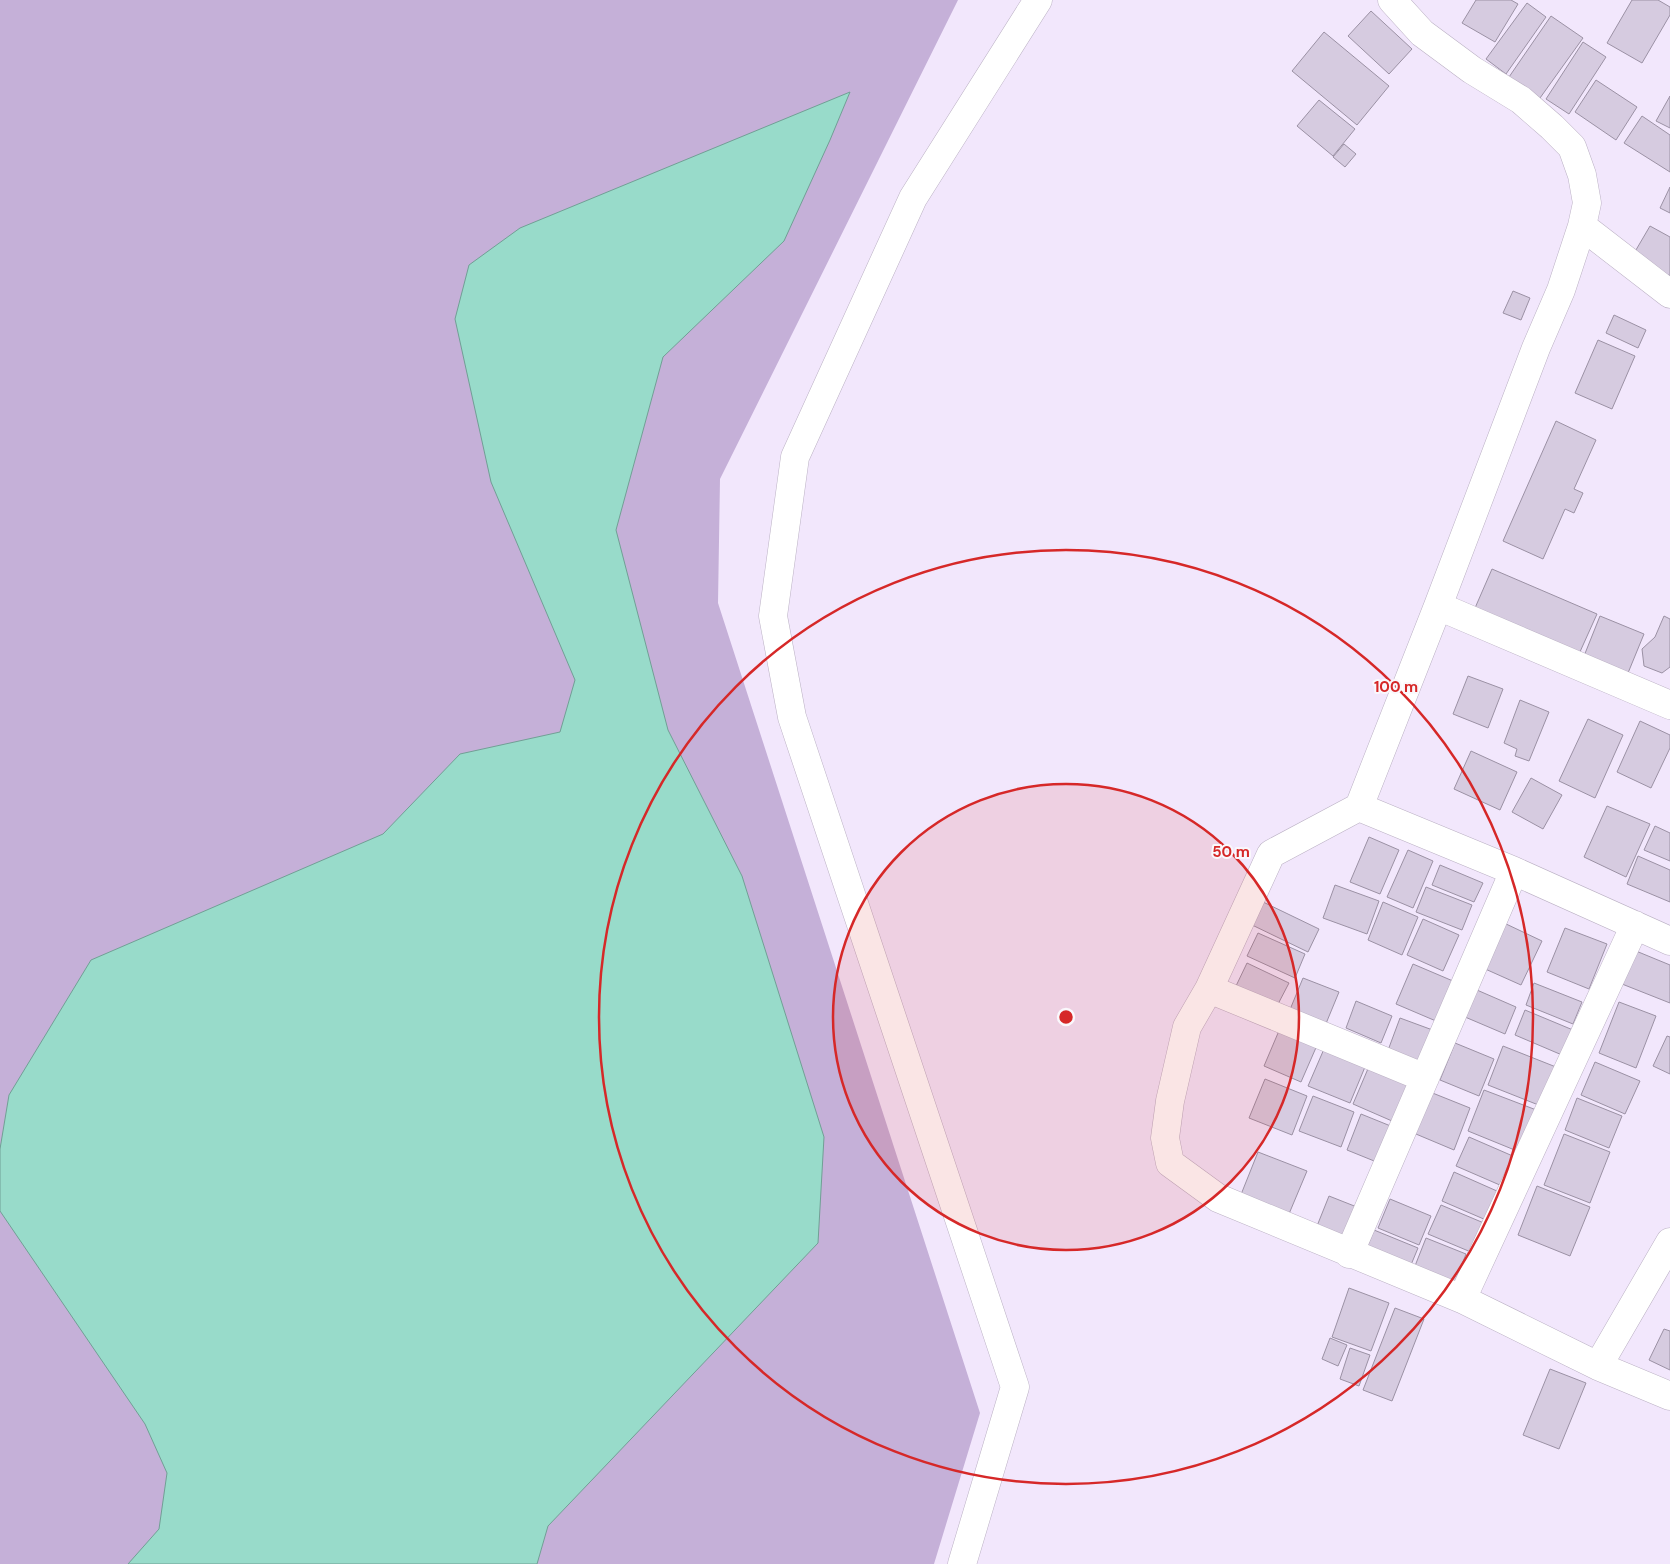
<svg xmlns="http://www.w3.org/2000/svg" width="1670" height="1564" font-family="'DM Sans',sans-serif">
<rect width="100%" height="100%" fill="#f2e7fc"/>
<path fill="#c5b0d8" d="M0,0h958l-238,479 -2,124 262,810 -46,151h-934z"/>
<path fill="#98dbca" stroke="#719f95" d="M850,92l-20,48 -46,101 -121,116 -47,173 52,200 74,146 82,261 -6,106 -270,283 -11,38h-409l31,-35 8,-56 -22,-49 -145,-213v-62l9,-54 82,-135 292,-126 77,-80 100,-22 15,-52 -84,-198 -36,-163 14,-54 51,-37z"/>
<path fill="#d6cbe0" stroke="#9b91a4" d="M1476,0h35l7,4 -23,38 -33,-19z
M1632,0h26l12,7v8l-28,48 -35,-20z
M1527,3l19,14 -40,57 -20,-15z
M1371,11l41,38 -23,25 -41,-38z
M1551,16l32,22 -43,60 -31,-21z
M1324,32l65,54 -32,39 -65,-54z
M1583,42l23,15 -37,57 -23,-15z
M1596,80l41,27 -21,33 -41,-28z
M1670,96v32l-14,-7z
M1319,100l36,29 -22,27 -36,-30z
M1642,116l28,19v37l-46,-29z
M1344,144l12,10 -11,13 -12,-10z
M1670,187v26l-10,-5z
M1650,226l20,11v39l-37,-21z
M1513,291l17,7 -9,22 -18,-7z
M1614,315l32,15 -8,18 -32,-15z
M1598,340l37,16 -23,53 -37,-16z
M1556,421l40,19 -22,49 9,4 -9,20 -9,-4 -22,50 -40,-18z
M1492,569l105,45 -18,40 -104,-46z
M1600,616l44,18 -16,39 -44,-17z
M1664,616l6,3v48l-8,6 -18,-7 -2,-17 13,-12z
M1468,676l35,13 -15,39 -35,-14z
M1520,700l29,12 -20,49 -14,-5 2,-7 -13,-6z
M1588,719l35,16 -28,63 -36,-17z
M1640,721l30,14v13l-19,40 -34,-16z
M1471,751l46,21 -17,38 -46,-21z
M1531,778l31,17 -19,34 -31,-17z
M1607,806l43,18 -24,53 -42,-20z
M1655,826l15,7v28l-26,-11z
M1369,837l30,13 -19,44 -30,-12z
M1408,850l25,11 -20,47 -26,-11z
M1638,856l32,14v32l-43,-18z
M1440,865l43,18 -9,19 -42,-17z
M1335,885l44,16 -12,33 -44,-16z
M1426,887l46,18 -10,25 -46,-18z
M1261,901l58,28 -11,23 -58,-28z
M1383,902l35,15 -16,38 -34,-15z
M1423,919l36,16 -16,36 -36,-16z
M1504,923l38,18 -21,44 -38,-17z
M1565,928l42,16 -18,45 -42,-17z
M1258,933l47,21 -10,24 -48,-22z
M1636,951l34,14v38l-48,-19z
M1247,963l42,20 -12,23 -41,-20z
M1413,964l47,20 -17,40 -47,-20z
M1303,978l36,14 -14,34 -36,-14z
M1534,983l48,19 -9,22 -47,-19z
M1470,987l46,20 -11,27 -47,-20z
M1356,1001l36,15 -11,27 -35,-15z
M1619,1002l37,14 -20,52 -37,-15z
M1525,1010l48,20 -11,25 -47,-20z
M1400,1018l38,14 -14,35 -37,-14z
M1281,1026l37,17 -17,39 -37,-16z
M1667,1036l3,1v37l-17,-8z
M1455,1043l39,16 -15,37 -39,-16z
M1503,1046l53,21 -15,39 -53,-21z
M1324,1049l41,18 -15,36 -42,-17z
M1595,1062l45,19 -15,33 -44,-19z
M1370,1064l39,17 -17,40 -39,-17z
M1265,1079l42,17 -15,39 -43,-17z
M1420,1088l50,20 -16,42 -50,-21z
M1484,1090l55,21 -17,42 -54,-22z
M1313,1096l41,16 -13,35 -42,-16z
M1577,1098l45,18 -13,32 -44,-18z
M1361,1114l42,17 -14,36 -42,-17z
M1564,1134l46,18 -20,51 -46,-18z
M1469,1137l53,23 -13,29 -53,-23z
M1258,1152l49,19 -21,50 -48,-19z
M1454,1172l52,23 -13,28 -51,-22z
M1537,1186l53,21 -20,49 -52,-21z
M1329,1196l38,15 -12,30 -38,-15z
M1390,1199l41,17 -12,29 -41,-17z
M1441,1205l50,21 -13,29 -50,-21z
M1374,1230l44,18 -10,24 -44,-17z
M1426,1238l40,16 -13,33 -40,-16z
M1349,1288l40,15 -18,48 -39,-14z
M1395,1308l29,11 -32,82 -29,-11z
M1664,1329l6,2v39l-21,-10z
M1330,1338l17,7 -9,21 -16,-7z
M1350,1348l20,7 -11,31 -19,-7z
M1550,1369l36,14 -27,66 -36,-14z"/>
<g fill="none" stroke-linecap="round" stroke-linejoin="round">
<g stroke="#bbb1c4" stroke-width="29">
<path id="minor" d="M1392,0l30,33 50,37 49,30 31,27 20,20 10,28 5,28 -5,23 -21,64 -25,58 -98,258 -79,201 155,64 156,70
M1582,226l88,68
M1438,606l232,99
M1359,807l-88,47 -62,135 -22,38 -17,74 -5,37 5,25 48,35 244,101 136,67
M1209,989l216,89
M1670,1242l-72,124 72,30
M1349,1254l165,-383
M1462,1299l173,-374
M962,1564l53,-177 -223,-670 -19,-101 22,-159 118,-259 125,-198"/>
</g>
<use href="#minor" stroke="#fff" stroke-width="28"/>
</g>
<circle cx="1066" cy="1017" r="233" fill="#d62828" fill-opacity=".12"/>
<g fill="none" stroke="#d62828" stroke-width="2.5">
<circle cx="1066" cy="1017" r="233"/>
<circle cx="1066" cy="1017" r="467"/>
</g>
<circle cx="1066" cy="1017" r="8" fill="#d62828" stroke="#faf8fc" stroke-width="2.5"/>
<g font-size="15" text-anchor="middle" font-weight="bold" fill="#d62828" stroke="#faf8fc" stroke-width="4" stroke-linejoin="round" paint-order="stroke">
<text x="1396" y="692">100 m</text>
<text x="1231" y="857">50 m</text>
</g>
</svg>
